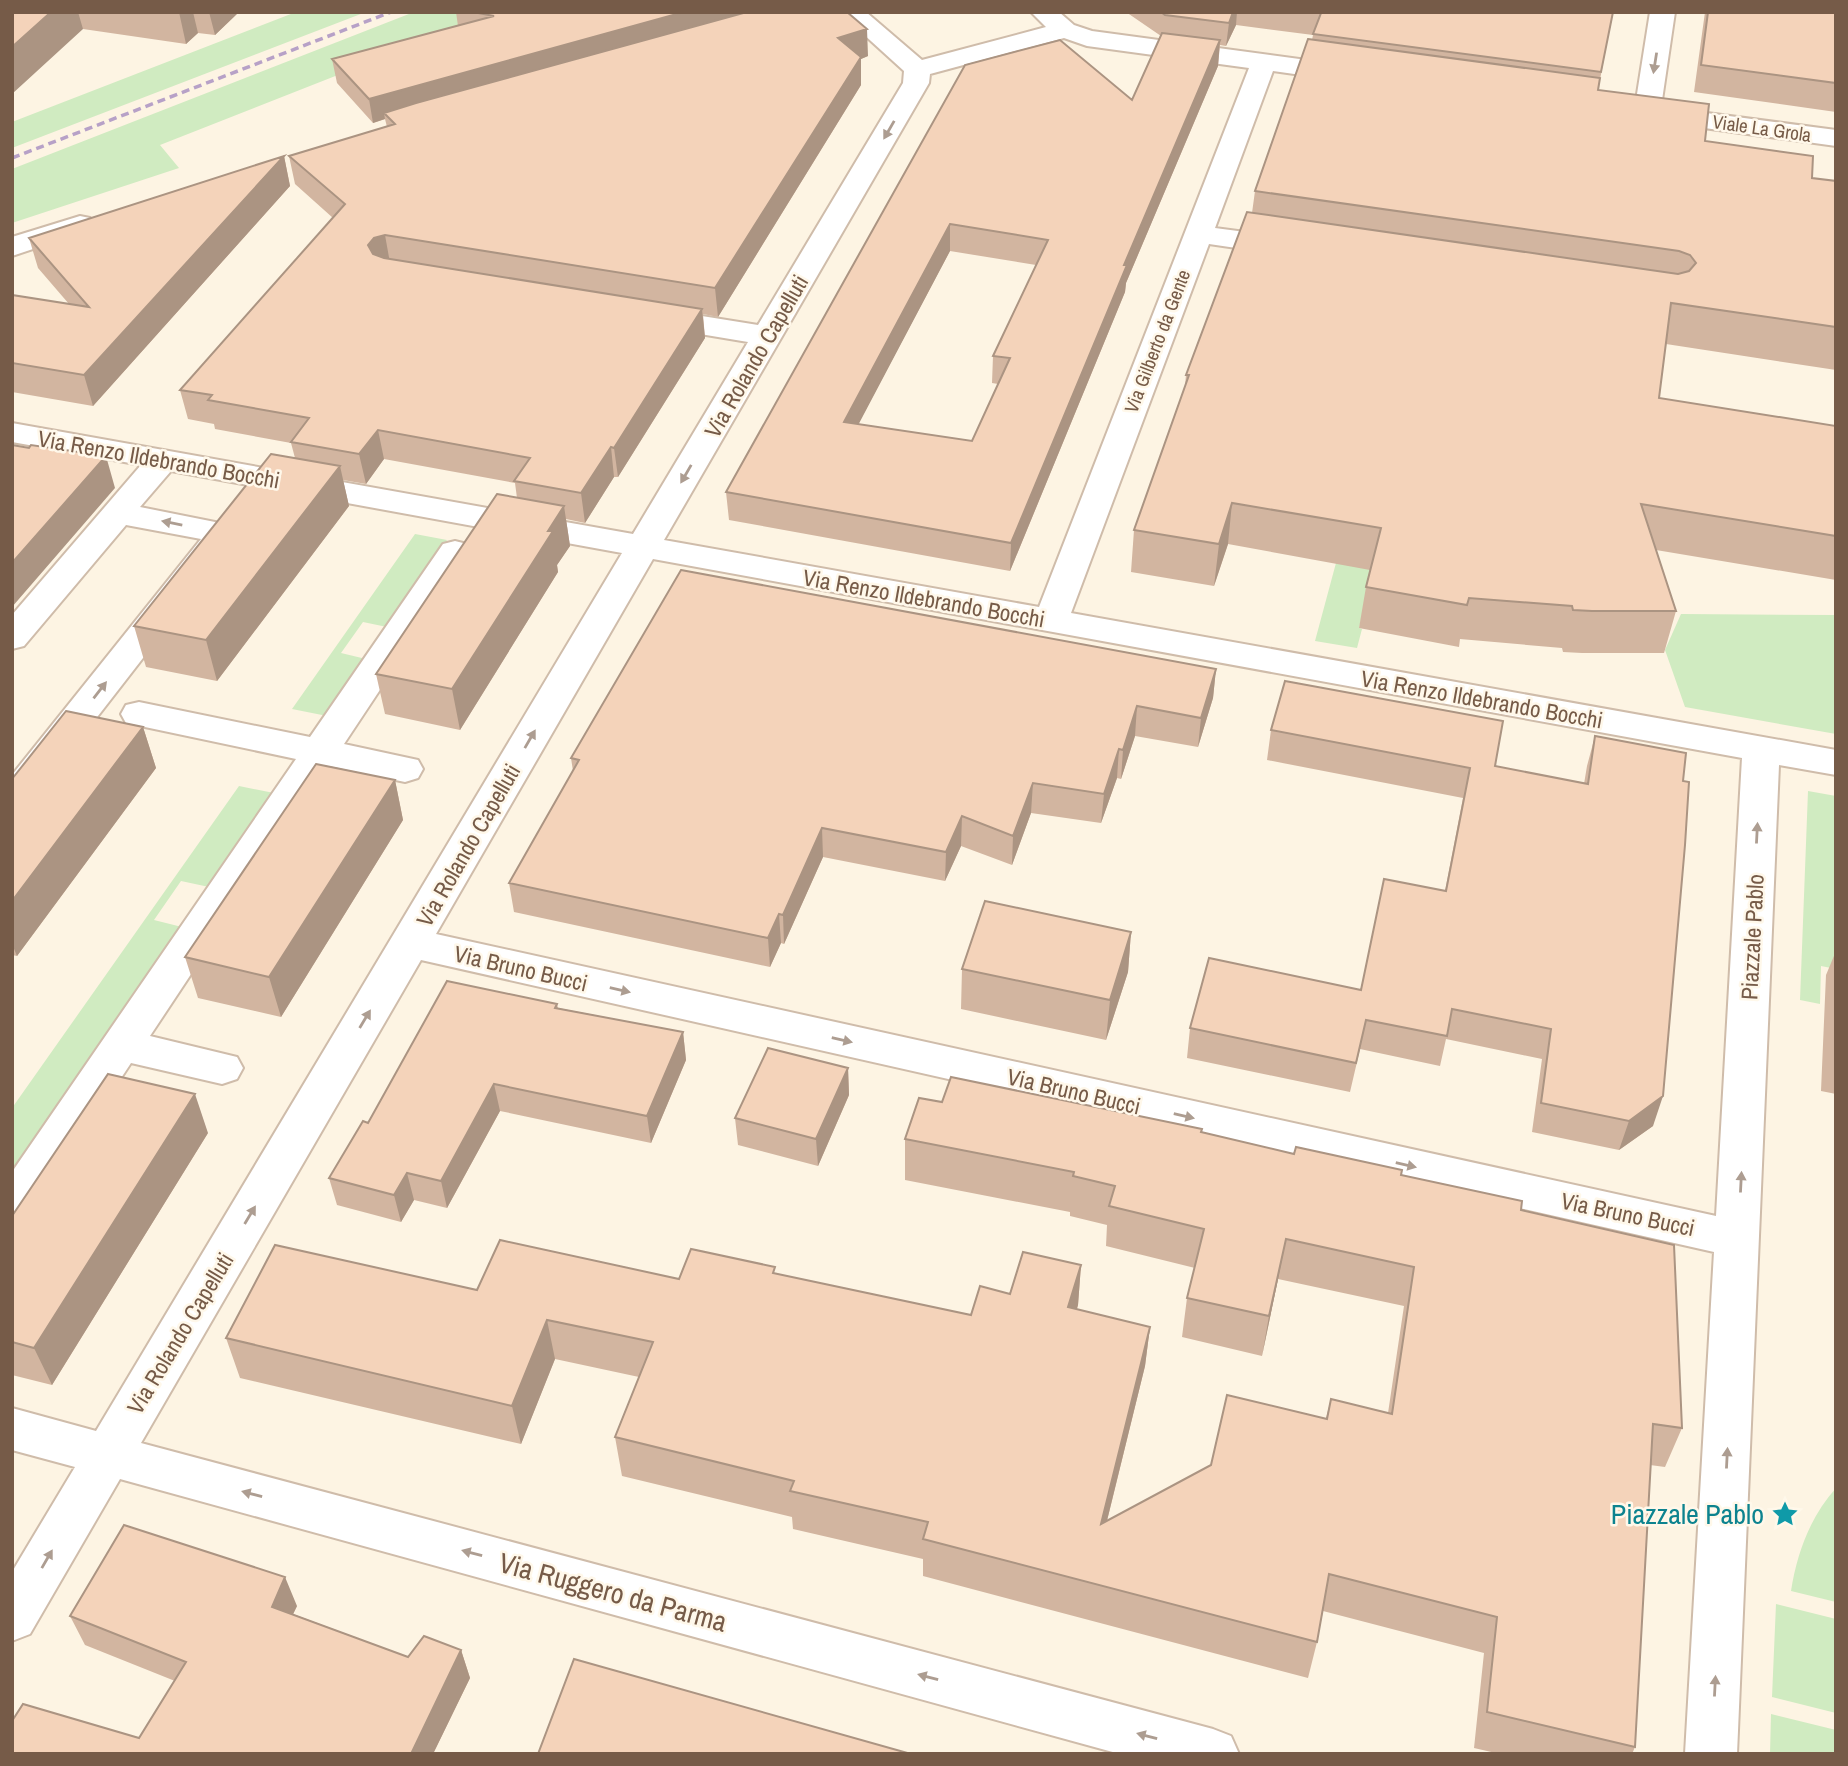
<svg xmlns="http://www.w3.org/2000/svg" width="1848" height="1766" font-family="'Archivo Narrow',sans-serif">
<rect width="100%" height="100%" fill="#fdf4e3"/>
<path fill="#d0ebc1" d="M296,12h70l-354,136v-26z
M414,12h84l-338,133 19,23 -167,55v-54z
M1361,470l35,7 -37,151 3,1 -5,19 -42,-7z
M415,534l32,6 -60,87 -24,-5 -22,31 25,6 -39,57 -35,-7z
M1681,614l155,1v119l-151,-27 -20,-57z
M239,786l35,7 -65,94 -28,-6 -27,39 28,7 -170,247v-66z
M1808,791l28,5v173l-15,-3 -1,38 -20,-4z
M1836,1488v114l-45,-11c6,-38 19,-74 45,-103z
M1776,1604l60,15v94l-64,-16z
M1771,1714l65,16v24h-66z"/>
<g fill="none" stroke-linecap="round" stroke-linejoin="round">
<g stroke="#cfbcaa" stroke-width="4">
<path id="minor" d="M839,12h27l56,48 124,-33 -15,-15h28l15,13 18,6 259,35 9,2 4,6 -4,6 -9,2 -78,-11 -58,157 75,10 10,3 4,6 -4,6 -10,3 -81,-12 -138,369 765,137v25l-57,-10 -42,989h-52l29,-502 -1293,-292 -280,483 1072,286 18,7 8,18h-119l-1000,-275 -90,155 -18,7v-69l63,-105 -63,-17v-42l84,23 526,-878 -451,-82 -31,36 95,19 5,7 -215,277 -13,4v-39l189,-236 -75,-14 -102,121 -12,3v-34l129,-150 -129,-23v-19l621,111 115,-192 -96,-16 -11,-3 -4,-6 4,-6 11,-3 106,17 145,-242 1,-12zM1064,38l23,8 162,22 -210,539 -375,-67 265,-457 1,-9zM653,559l1089,199 -26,458 -1280,-282z
M1650,12h25l-14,95 175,23v16l-198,-27 -4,-6z
M80,216l10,2 4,6 -4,6 -78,26v-19z
M455,541l12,3 5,7 -128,193 74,16 5,9 -5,9 -13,4 -76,-16 -179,270 87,21 6,11 -6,11 -15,5 -91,-21 -104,157 -15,5v-53l284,-413 -170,-36 -5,-9 5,-9 13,-3 171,35 133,-193z"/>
</g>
<use href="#minor" fill="#fff" fill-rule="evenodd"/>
<path stroke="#b7a1c7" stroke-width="3.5" stroke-dasharray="8 5" stroke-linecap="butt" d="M12,158l379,-146"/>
</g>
<path fill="#d2b5a0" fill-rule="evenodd" d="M12,12h227l-24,23 -17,-2 -12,11 -103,-15z
M456,12h391l21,44 -7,3v26l-143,232 -15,-3 2,24 -87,139h-4l-29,46 -19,-4 4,27 -13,19 1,7 -98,158 -75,-16 -9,-40 141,-176 -2,-15 -131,-24 -18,25 -23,-4 6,26 -132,175 -71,-14 -12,-41 161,-168 -4,-15 -76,-14 -1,-5 -26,-5 -8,-29 153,-172 -38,-34 -6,-28 98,-29 -2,-8 -12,4 -36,-40 -5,-24 126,-33z
M1126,12h487l-15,78 107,51 107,37 24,3v189l-170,-26 -7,54 177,28v154l-180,-30 20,61 -12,42h-82l-19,-1 -1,-4 -102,-9 -1,8 -100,-19 7,-41 4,-17 -142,-26 -14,42 -83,-14 3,-42 51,-144 1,-11 66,-162 3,-22 57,-151 1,-5 -77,-10 -10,21 -6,-1 -2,21 -92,217 -1,9 -115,279 -281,-51 -3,-28 239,-427 167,35 29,-64zM950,251l86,14 -43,91 -1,27 6,1 -26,57 -114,-17z
M1705,12h131v100l-142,-20z
M284,156l6,30 -197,220 -81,-14v-97l57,9 -31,-36 -9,-30z
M1216,669l-3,29 -15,49 -63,-11 -14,43 -4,-1 -16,45 -70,-10 -19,52 -51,-19 -16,35 -122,-24 -39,87 -3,-1 -11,24 -256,-55 -5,-29 64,-112 -2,-13z
M143,727l13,41 -139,188 -5,-1v-176z
M1271,730l224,36 89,18 3,-18 8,-30 88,45 -30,345 -34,24 -87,-18 10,-73 -96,-20 -6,27 -80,-17 -10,43 -163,-34 3,-30 171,-38 84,-99 18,-93 -196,-38z
M395,780l8,40 -122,197 -83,-19 -13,-41z
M1131,932l-3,40 -22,68 -145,-31 1,-40z
M1836,951v143l-15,-3 5,-116z
M557,1004l1,4 125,24 3,28 -35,83 -151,-32 -53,97 -33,-8 -13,22 -64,-17 -8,-27 39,-55z
M848,1068l1,27 -31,71 -80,-21 -3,-27z
M942,1102l259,30 93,22 107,21 120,35 161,218 -17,39 -15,-2 -15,282 -3,7h-132l-26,-6 10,-95 -161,-42 -6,31 -9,36 -385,-102v-17l-130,-30 -1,-12 -170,-41 -7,-39 24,-60 -84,-18 -34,85 -281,-66 -14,-40 251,-48 298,-16 196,41 39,-21 71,-29 -3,40 -1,4 73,18 -5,39 -38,155 219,-103 5,-19 57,14 16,-107 -126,-27 -16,77 -80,-19 5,-39 8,-30 -89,-22 1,-21 -37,-9v-4l-165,-32v-41z
M208,1133l-156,252 -40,-10v-159z
M297,1606l-4,8 115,43 53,-7 9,28 -37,76h-421l127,-16 36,-57 -90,-36 -15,-29z"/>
<path fill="#ab9482" d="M51,12h27l5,17 -71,65v-47z
M179,12h14l5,21 -12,11z
M209,12h30l-24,23z
M684,12h87l-387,101 1,6 -12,4 -4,-24z
M1233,12h4l-1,13 -10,21 3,-23z
M867,29l1,27 -7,3v26l-143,232 -3,-29 123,-250z
M1220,40l-2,26 -92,217 -1,9 -115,279 1,-28 113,-278z
M284,156l6,30 -197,220 -9,-31z
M950,224v27l-105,199 -1,-28z
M385,235l5,28 -11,3 -11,-21 6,-7z
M702,309l3,29 -87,139 -4,-29z
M378,430l6,29 -18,25 -7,-30z
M611,447l3,30 -29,46 -4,-30z
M106,456l9,32 -103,119v-44z
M340,466l9,40 -132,175 -11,-41z
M1232,503l-4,41 -14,42 5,-42z
M564,506l6,40 -13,19 1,7 -98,158 -8,-41 96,-158z
M1216,669l-3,29 -15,49 3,-29z
M1137,706l-2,30 -14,43 2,-29z
M143,727l13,41 -139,188 -5,-12v-43z
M1119,749l-2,29 -16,45 3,-29z
M395,780l8,40 -122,197 -12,-40z
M1033,783l-2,30 -19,52 1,-29z
M962,816l-1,30 -16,35 1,-29z
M822,828l1,29 -39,87 -1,-29z
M779,914l2,29 -11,24 -2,-29z
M1131,932l-3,40 -22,68 4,-40z
M683,1032l3,28 -35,83 -4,-27z
M848,1068l1,27 -31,71 -2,-27z
M494,1084l6,27 -53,97 -6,-27z
M195,1094l13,39 -156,252 -18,-37z
M1663,1096l-10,30 -34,24 10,-29z
M407,1173l7,27 -13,22 -7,-27z
M1286,1239l-8,40 -16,77 7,-40z
M1081,1265l-3,40 -13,41 3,-39z
M547,1320l8,39 -34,85 -9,-38z
M1150,1327l-5,39 -48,195 4,-37z
M285,1577l12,29 -14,29 -11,-28z
M461,1650l9,28 -37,76h-22z"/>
<path fill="#f4d3ba" stroke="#ab9482" stroke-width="2" fill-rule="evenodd" d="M12,12h39l-39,35z
M473,12h211l-315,87 -37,-40 162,-43z
M747,12h100l20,17 -29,9 23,19 -146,231 -330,-53 -11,3 -6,7 5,9 11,4 318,51 -88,139 -3,-1 -30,46 -67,-12 16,-23 -152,-28 -19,24 -68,-12 18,-24 -101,-18 4,-5 -32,-5 165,-186 -56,-48 106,-32 -11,-11 32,-10z
M1161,12h72l-4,11 -64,-8z
M1318,12h295l-12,60 -288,-38 8,-21z
M1708,12h128v71l-135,-18z
M1162,33l58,7 -96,225h3l-116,278 -285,-51 239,-427 95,-25 72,60zM950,224l98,16 -55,116 17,2 -38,83 -128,-19z
M1308,39l292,39 -2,12 111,14 -4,37 108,15 -1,22 24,3v146l-165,-24 -12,95 177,28v110l-195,-32 35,107h-84l-19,-1 -1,-4 -103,-8 -2,7 -101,-18 15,-59 -149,-25 -13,41 -85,-14 55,-155h-3l61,-163 431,62 11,-3 7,-8 -6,-8 -11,-4 -424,-60z
M284,156l-200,219 -72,-12v-68l77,12 -60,-69z
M12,445l17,3 2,-3 75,11 -94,107z
M271,454l69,12 -134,174 -72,-14z
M497,494l67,12 -16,25h5l-101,158 -76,-15z
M681,570l535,99 -15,49 -64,-12 -14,44 -4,-1 -15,45 -71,-11 -20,53 -51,-20 -16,36 -124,-24 -39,87 -4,-1 -11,24 -259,-55 70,-123 -8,-2z
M1285,681l218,40 -8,45 93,18 7,-48 91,17 -3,28 6,1 -4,63 -22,251 -34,25 -88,-18 10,-74 -99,-20 -5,27 -81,-16 -10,43 -166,-35 19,-70 152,32 23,-111 62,12 24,-123 -199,-38z
M66,711l77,16 -131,174v-122z
M316,764l79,16 -126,197 -84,-20z
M985,901l146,31 -21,68 -148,-31z
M447,981l110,23 -2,4 128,24 -36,84 -153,-32 -53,97 -34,-8 -13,22 -65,-17 34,-57 5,2z
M768,1048l80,20 -32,71 -81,-21z
M108,1074l87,20 -161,254 -22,-6v-126z
M951,1077l251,52 -1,3 93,22 2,-7 106,23 -1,5 121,26 -1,9 153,35 8,183 -29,-4 -18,323 -148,-35 10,-95 -168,-43 -12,68 -394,-103 5,-17 -138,-31 4,-10 -179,-44 38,-95 -106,-22 -35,86 -286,-68 49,-93 202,45 23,-50 179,39 12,-30 84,18 -2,6 198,42 9,-29 30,8 13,-42 58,13 -13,42 82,20 -49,197 110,-59 16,-70 100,24 4,-20 61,15 22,-147 -128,-28 -17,77 -82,-18 17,-69 -95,-23 6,-20 -42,-10 1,-4 -169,-33 14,-41 23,4z
M124,1525l161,52 -13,30 136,50 16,-21 37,14 -50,104h-399v-33l11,-17 116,34 47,-76 -116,-46z
M574,1659l337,95h-373z"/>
<defs><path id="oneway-solid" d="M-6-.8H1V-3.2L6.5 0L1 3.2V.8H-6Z" transform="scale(1.75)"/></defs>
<g fill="#ad9d91">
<use href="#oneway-solid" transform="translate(1655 63) rotate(99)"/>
<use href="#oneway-solid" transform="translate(889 130) rotate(120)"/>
<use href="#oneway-solid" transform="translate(686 474) rotate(120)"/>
<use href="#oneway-solid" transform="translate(172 523) rotate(-169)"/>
<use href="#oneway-solid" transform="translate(100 690) rotate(-52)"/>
<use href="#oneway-solid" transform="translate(530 739) rotate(-60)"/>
<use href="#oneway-solid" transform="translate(1757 833) rotate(-87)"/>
<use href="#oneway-solid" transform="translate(620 990) rotate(13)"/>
<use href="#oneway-solid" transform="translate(365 1019) rotate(-59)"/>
<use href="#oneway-solid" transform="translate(842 1040) rotate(13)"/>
<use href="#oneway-solid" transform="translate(1184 1116) rotate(13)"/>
<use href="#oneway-solid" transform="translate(1406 1165) rotate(13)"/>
<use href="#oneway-solid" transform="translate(1741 1182) rotate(-87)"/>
<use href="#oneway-solid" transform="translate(250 1215) rotate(-59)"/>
<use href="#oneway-solid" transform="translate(1727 1458) rotate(-87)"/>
<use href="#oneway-solid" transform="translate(252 1494) rotate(-165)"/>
<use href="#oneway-solid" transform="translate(472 1553) rotate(-165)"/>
<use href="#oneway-solid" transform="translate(47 1559) rotate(-60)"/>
<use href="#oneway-solid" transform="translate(928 1677) rotate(-165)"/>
<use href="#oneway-solid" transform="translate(1715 1686) rotate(-87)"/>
<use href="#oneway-solid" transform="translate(1147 1736) rotate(-165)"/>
</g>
<defs>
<g id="sight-bare" transform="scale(2.1)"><path d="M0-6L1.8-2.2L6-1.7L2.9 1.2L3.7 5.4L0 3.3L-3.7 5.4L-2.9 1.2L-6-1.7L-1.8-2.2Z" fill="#0f9aa8" stroke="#fff8ea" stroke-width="2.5" paint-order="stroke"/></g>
</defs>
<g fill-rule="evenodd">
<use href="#sight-bare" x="1785" y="1514"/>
</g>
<g text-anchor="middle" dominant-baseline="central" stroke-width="5" stroke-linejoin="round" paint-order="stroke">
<g font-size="19" fill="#765b48" stroke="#fff8ea">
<text transform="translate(1762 128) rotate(8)">Viale La Grola</text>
<text transform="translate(1157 341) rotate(-69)">Via Gilberto da Gente</text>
</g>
<g font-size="23" fill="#765b48" stroke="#fff8ea">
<text transform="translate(756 356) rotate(-60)">Via Rolando Capelluti</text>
<text transform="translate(159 459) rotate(10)">Via Renzo Ildebrando Bocchi</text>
<text transform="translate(924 598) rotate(10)">Via Renzo Ildebrando Bocchi</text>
<text transform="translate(1482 699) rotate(10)">Via Renzo Ildebrando Bocchi</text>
<text transform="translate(468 845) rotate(-60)">Via Rolando Capelluti</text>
<text transform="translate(1752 937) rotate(-87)">Piazzale Pablo</text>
<text transform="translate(521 968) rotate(13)">Via Bruno Bucci</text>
<text transform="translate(1074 1091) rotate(13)">Via Bruno Bucci</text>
<text transform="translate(1628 1214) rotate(12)">Via Bruno Bucci</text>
<text transform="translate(180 1333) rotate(-59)">Via Rolando Capelluti</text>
</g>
<g font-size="28" fill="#0d838f" stroke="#fff8ea" text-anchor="end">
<text x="1764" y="1514">Piazzale Pablo</text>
</g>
<g font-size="28" fill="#765b48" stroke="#fff8ea">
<text transform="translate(613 1592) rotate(15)">Via Ruggero da Parma</text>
</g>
</g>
<rect width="1848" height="1766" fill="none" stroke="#765b48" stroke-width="28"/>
</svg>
